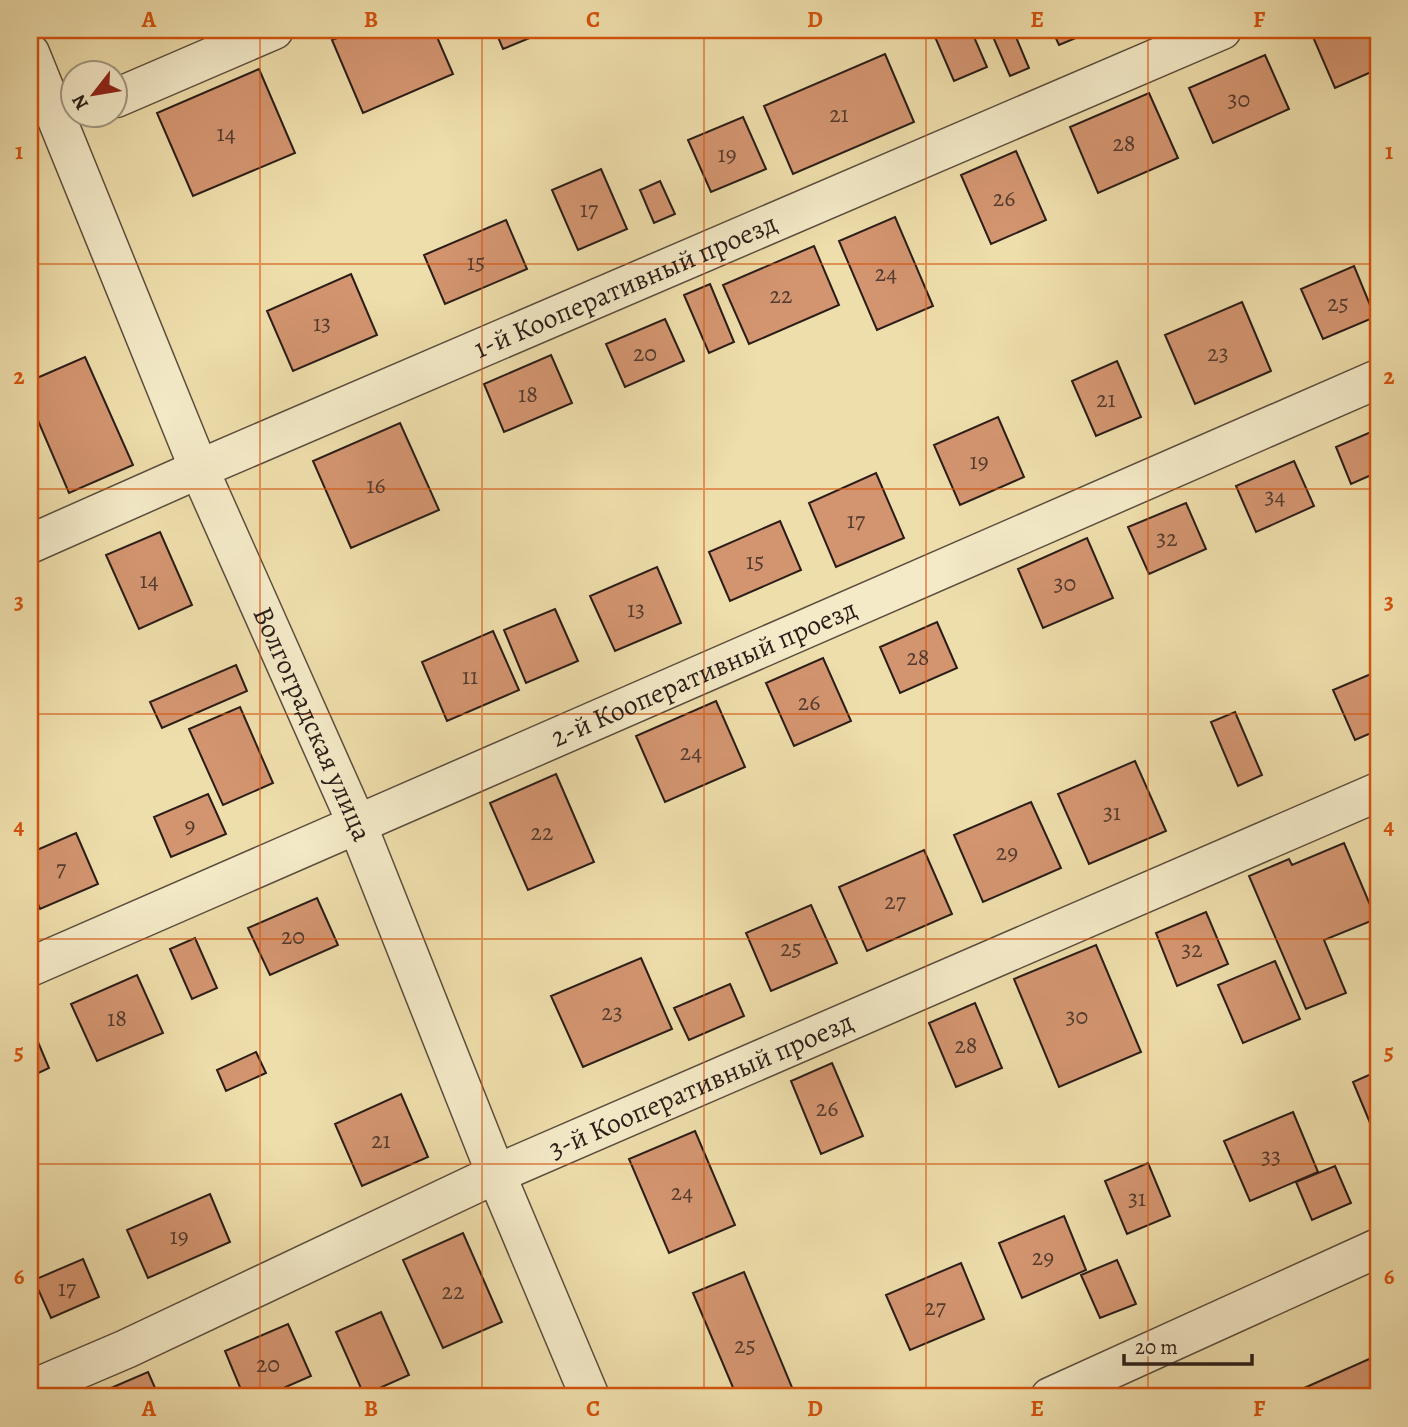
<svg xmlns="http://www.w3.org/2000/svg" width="1408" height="1427" font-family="Alegreya,serif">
<rect width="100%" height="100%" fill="#eedeab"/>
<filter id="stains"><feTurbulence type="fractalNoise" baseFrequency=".00286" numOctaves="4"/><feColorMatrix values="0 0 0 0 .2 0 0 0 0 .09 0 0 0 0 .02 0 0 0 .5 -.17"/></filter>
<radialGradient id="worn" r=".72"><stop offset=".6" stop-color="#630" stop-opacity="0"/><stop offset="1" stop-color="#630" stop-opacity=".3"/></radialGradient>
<path fill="#d39570" stroke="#2a1d18" stroke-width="2" d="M357,30h77l19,44 -90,39 -31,-73z
M495,30h46l1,3 -39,16z
M932,30h39l16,37 -33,14z
M990,30h23l16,38 -19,8z
M1052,30h43l-36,15z
M1310,30h68v39l-43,19z
M885,54l29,68 -121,52 -29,-68z
M1265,55l24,54 -76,34 -24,-55z
M259,69l36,84 -102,43 -36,-83z
M1149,93l29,65 -80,35 -28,-66z
M743,117l23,52 -55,23 -23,-52z
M1016,151l30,69 -55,24 -30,-69z
M601,169l26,60 -49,21 -26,-60z
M660,181l15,33 -21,9 -14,-33z
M895,217l38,89 -56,24 -38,-89z
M506,220l21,49 -82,35 -21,-49z
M814,246l25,59 -90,39 -26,-59z
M1354,266l21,51 -52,22 -22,-50z
M351,274l26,61 -84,36 -26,-60z
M710,284l24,58 -25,11 -25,-58z
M1242,302l29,69 -76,33 -30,-69z
M665,319l19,42 -59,26 -19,-43z
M551,355l21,48 -68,29 -20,-48z
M85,357l48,108 -64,28 -39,-91v-21z
M1117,361l24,56 -45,19 -24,-55z
M998,417l26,60 -64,28 -26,-60z
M400,423l39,87 -88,38 -38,-87z
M1378,429v43l-27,12 -15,-37z
M1294,461l20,45 -58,26 -20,-46z
M876,473l28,65 -68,29 -27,-64z
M1186,503l20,46 -57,25 -21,-47z
M780,521l21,49 -71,31 -21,-49z
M160,532l32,73 -53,24 -33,-74z
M1087,538l26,60 -70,30 -25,-59z
M657,567l24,56 -66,28 -25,-55z
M555,609l23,52 -52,22 -22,-53z
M937,622l20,46 -57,25 -20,-46z
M493,631l26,59 -72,31 -25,-59z
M823,658l28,63 -57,25 -28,-63z
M236,665l11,26 -85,37 -12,-26z
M1378,671v59l-23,10 -22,-50z
M716,701l29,66 -80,35 -29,-66z
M240,707l33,76 -50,22 -34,-76z
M1235,712l27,63 -24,11 -27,-64z
M1135,761l31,70 -77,33 -31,-70z
M556,774l38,88 -66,28 -38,-87z
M208,794l18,40 -55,23 -17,-40z
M1031,802l30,66 -78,34 -29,-67z
M76,833l22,51 -58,25 -10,-25v-31z
M1378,835v19l-7,-16z
M1344,843l32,76 -52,21 22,53 -40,16 -57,-133 40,-17 3,6z
M924,850l28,64 -85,37 -28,-64z
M317,898l21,47 -68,30 -22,-47z
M811,905l26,58 -66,28 -25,-58z
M1206,912l22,52 -51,22 -21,-53z
M195,938l22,50 -25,11 -22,-50z
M1096,945l45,107 -82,35 -45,-108z
M641,958l31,71 -89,38 -32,-71z
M1275,961l25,58 -57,24 -25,-58z
M137,975l26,58 -66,28 -26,-57z
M730,984l14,32 -55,24 -15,-32z
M975,1003l27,65 -46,19 -27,-64z
M30,1023l19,45 -19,9z
M256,1052l10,21 -40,18 -9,-21z
M832,1063l31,73 -42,18 -30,-73z
M1378,1071v71l-25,-60z
M401,1094l27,63 -66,29 -27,-62z
M1293,1112l25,60 -68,29 -26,-60z
M695,1131l40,94 -66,28 -40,-94z
M1148,1163l22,53 -43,18 -22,-53z
M1335,1166l16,37 -39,17 -16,-38z
M210,1194l20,48 -82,36 -21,-48z
M1064,1216l22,54 -64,28 -23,-55z
M463,1233l39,89 -59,26 -40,-88z
M83,1259l16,38 -48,21 -17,-38z
M1117,1260l19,44 -36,14 -19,-43z
M961,1263l23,56 -74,31 -24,-55z
M744,1272l52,125h-59l-44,-104z
M381,1312l28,63 -45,20 -28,-63z
M288,1324l23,52 -48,21h-19l-19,-46z
M1378,1355v42h-94z
M148,1372l11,25h-69z
M522,1388l5,9h-25z"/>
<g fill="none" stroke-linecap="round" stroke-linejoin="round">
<g stroke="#5b4d3d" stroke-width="41">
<g id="street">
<path id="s1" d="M30,53l169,416 158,355 139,350 94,223"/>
<path d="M116,98l158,-68"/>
<path id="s2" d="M30,544l169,-75 1023,-439"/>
<path id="s3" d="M30,967l1348,-588"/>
<path id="s4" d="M30,1390l96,-41 370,-175 882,-382"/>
<path d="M1050,1397l328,-149"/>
</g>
</g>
<use href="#street" stroke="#f4eac8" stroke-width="38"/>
</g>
<path fill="none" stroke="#d5530d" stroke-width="2" stroke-opacity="0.55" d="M260,30v1367M482,30v1367M704,30v1367M926,30v1367M1148,30v1367M30,264h1348M30,489h1348M30,714h1348M30,939h1348M30,1164h1348"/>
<g text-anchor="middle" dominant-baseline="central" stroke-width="5" stroke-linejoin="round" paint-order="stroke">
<g font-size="24" fill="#543b2e">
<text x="1239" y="99">30</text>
<text x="839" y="114">21</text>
<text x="226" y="133">14</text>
<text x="1124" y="143">28</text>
<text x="727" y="154">19</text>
<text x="1004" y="198">26</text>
<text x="589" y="209">17</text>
<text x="476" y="262">15</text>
<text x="886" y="273">24</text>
<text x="781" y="295">22</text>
<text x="1338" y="303">25</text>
<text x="322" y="323">13</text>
<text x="645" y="353">20</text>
<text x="1218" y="353">23</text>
<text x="528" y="394">18</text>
<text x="1106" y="399">21</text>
<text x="979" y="461">19</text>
<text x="376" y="485">16</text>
<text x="1275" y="496">34</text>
<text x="856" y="520">17</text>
<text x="1167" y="538">32</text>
<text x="755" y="561">15</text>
<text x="149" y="580">14</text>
<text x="1065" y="583">30</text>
<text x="636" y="609">13</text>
<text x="918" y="657">28</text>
<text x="470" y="676">11</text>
<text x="809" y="702">26</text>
<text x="691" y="752">24</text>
<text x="1112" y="812">31</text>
<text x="190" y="825">9</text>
<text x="542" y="832">22</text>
<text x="1007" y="852">29</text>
<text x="61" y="868">7</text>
<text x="895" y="901">27</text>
<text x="293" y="936">20</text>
<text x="791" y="948">25</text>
<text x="1192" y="949">32</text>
<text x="612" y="1012">23</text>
<text x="1077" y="1016">30</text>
<text x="117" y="1018">18</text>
<text x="966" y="1045">28</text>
<text x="827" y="1108">26</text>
<text x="381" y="1140">21</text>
<text x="1271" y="1156">33</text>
<text x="682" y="1192">24</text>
<text x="1137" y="1198">31</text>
<text x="179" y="1236">19</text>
<text x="1043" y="1257">29</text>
<text x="67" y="1288">17</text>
<text x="453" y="1291">22</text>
<text x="935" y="1307">27</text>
<text x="745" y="1345">25</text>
<text x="268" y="1364">20</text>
</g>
<g font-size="28" fill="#2a1d18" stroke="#f4eac8">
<text stroke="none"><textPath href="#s2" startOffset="649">1-й Кооперативный проезд</textPath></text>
<text stroke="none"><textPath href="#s3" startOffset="735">2-й Кооперативный проезд</textPath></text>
<text stroke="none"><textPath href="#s1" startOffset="728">Волгоградская улица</textPath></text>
<text stroke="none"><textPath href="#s4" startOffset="737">3-й Кооперативный проезд</textPath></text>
</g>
</g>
<rect width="1408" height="1427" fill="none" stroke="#eedeab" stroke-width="77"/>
<g transform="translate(94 94) rotate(239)"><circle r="33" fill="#f4eac8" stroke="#a39882" stroke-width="2"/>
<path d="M0-5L12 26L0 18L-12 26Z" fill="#8f2418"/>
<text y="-10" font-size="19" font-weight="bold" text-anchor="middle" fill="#2a1d18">N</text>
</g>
<path d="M1124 1354v10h128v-10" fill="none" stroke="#2a1d18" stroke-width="3.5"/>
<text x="1135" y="1354" font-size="21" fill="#2a1d18" stroke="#f4eac8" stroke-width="5" paint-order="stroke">20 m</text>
<rect x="38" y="38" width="1332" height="1350" fill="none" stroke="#d5530d" stroke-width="2.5"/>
<g font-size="23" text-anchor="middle" font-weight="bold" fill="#d5530d">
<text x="149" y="27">A</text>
<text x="371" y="27">B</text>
<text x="593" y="27">C</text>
<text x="815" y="27">D</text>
<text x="1037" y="27">E</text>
<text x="1259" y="27">F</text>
<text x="19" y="159">1</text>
<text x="1389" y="159">1</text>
<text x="19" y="384">2</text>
<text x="1389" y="384">2</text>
<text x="19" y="609">3</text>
<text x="1389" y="609">3</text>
<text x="19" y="834">4</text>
<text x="1389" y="834">4</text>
<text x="19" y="1059">5</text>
<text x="1389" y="1059">5</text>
<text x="19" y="1284">6</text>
<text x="1389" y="1284">6</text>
<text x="149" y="1416">A</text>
<text x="371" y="1416">B</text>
<text x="593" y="1416">C</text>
<text x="815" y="1416">D</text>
<text x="1037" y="1416">E</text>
<text x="1259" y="1416">F</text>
</g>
<rect width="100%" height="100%" filter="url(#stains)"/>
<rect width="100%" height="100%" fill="url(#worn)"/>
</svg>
